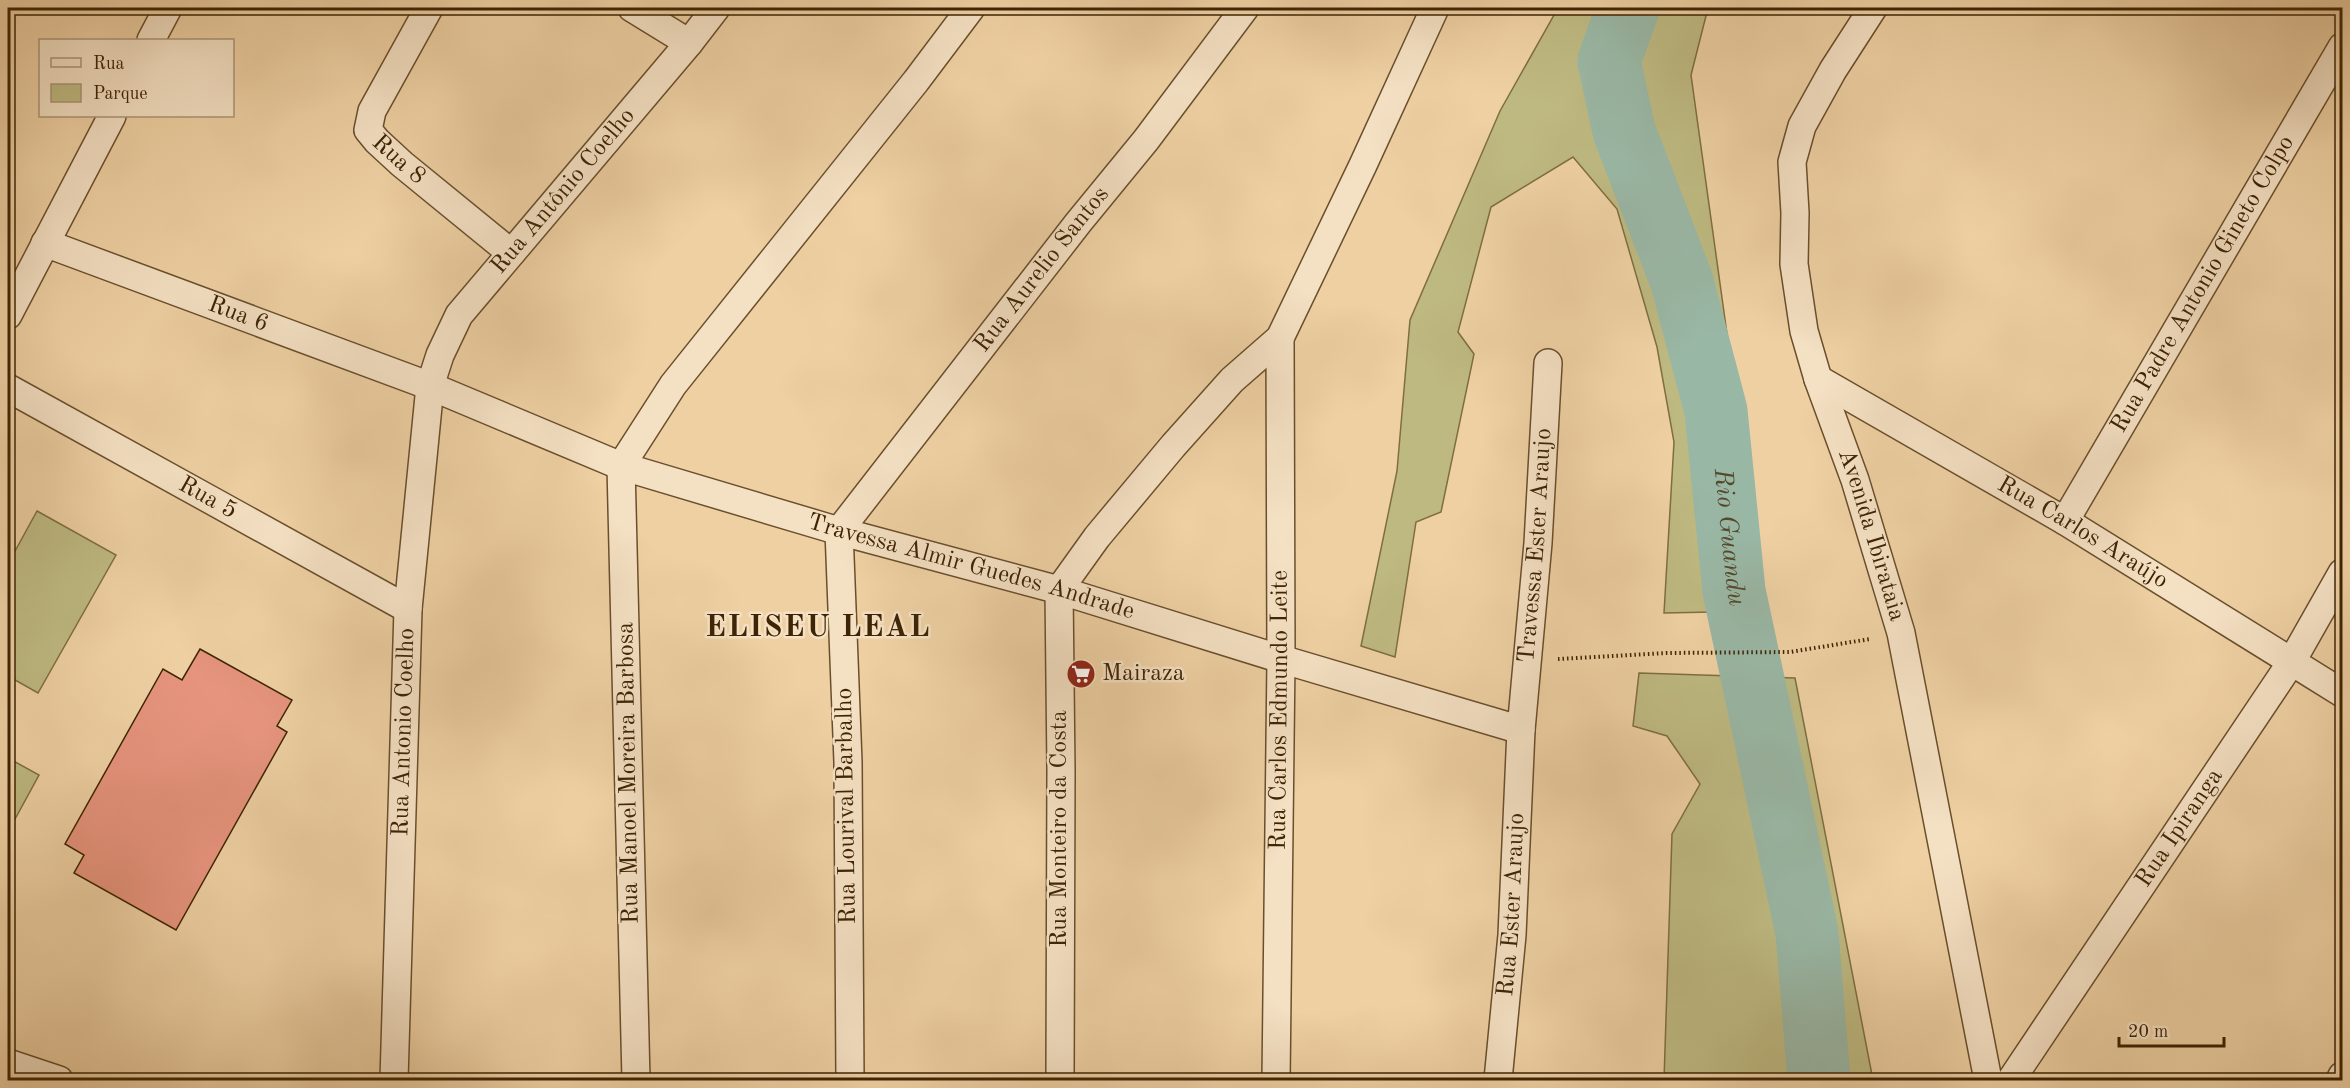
<svg xmlns="http://www.w3.org/2000/svg" width="2350" height="1088" font-family="'Old Standard TT',serif">
<rect width="100%" height="100%" fill="#eed0a3"/>
<filter id="stains"><feTurbulence type="fractalNoise" baseFrequency=".00333" numOctaves="4"/><feColorMatrix values="0 0 0 0 .2 0 0 0 0 .09 0 0 0 0 .02 0 0 0 .5 -.17"/></filter>
<radialGradient id="worn" r=".72"><stop offset=".6" stop-color="#630" stop-opacity="0"/><stop offset="1" stop-color="#630" stop-opacity=".3"/></radialGradient>
<path fill="#beb981" stroke="#7e6e42" stroke-width="1.5" d="M1558,8h150l-17,67 58,417 13,119 -98,2 10,-171 -17,-95 -40,-138 -44,-52 -82,50 -33,125 16,22 -33,158 -25,10 -21,135 -34,-11 36,-175 13,-151 90,-209z
M37,511l79,44 -78,138 -30,-17v-112z
M1639,673l156,5 78,402h-209l8,-246 28,-50 -33,-48 -34,-10z
M8,758l31,17 -31,57z"/>
<g fill="none" stroke-linecap="round" stroke-linejoin="round">
<path stroke="#99b7a5" stroke-width="63" id="s1" d="M1628,8l-19,53 15,70 58,151 34,129 18,180 73,342 12,147"/>
</g>
<path fill="#e6947d" stroke="#3e2404" stroke-width="1.5" d="M200,649l92,51 -15,26 10,6 -111,198 -102,-57 10,-18 -19,-11 98,-175 19,11z"/>
<g fill="none" stroke-linecap="round" stroke-linejoin="round">
<g stroke="#6a4f2c" stroke-width="30">
<g id="minor">
<path id="s2" d="M429,8l-57,103 -4,19 9,11 25,23 109,89"/>
<path d="M632,8l57,35"/>
<path id="s3" d="M1873,8l-40,62 -31,56 -10,36 3,51 -1,51 10,67 14,48 37,101 46,153 87,447"/>
<path d="M151,40l17,-32"/>
<path id="s4" d="M45,243l385,143 191,80 218,65 220,59 222,69 240,71"/>
<path d="M8,315l104,-199"/>
<path id="s5" d="M1818,379l247,142 277,172"/>
<path id="s6" d="M8,388l400,221"/>
<path id="s7" d="M2065,521l277,-474"/>
<path d="M8,1063l51,17"/>
<path id="s8" d="M394,1080l14,-471 22,-223 10,-31 19,-40 230,-272 27,-35"/>
<path d="M636,1080l-15,-614 52,-81 243,-304 55,-73"/>
<path id="s9" d="M850,1080l-2,-318 -9,-231 239,-308 68,-83 99,-132"/>
<path d="M1060,1080l1,-309 -2,-181 38,-53 76,-91 59,-66 48,-42 83,-173 72,-157"/>
<path id="s10" d="M1276,1080l5,-421 -1,-321"/>
<path id="s11" d="M1498,1080l14,-145 9,-205 17,-187 10,-180"/>
<path id="s12" d="M2011,1080l281,-419 50,-88"/>
<path d="M2340,1080l2,-4"/>
</g>
</g>
<path stroke="#3e2404" stroke-width="4" stroke-dasharray="1.5 3" stroke-linecap="butt" d="M1558,659l109,-6 123,-1 80,-13"/>
<use href="#minor" stroke="#f4e0c3" stroke-width="27"/>
</g>
<defs>
<g id="supermarket-disc" transform="scale(1.5)"><circle r="9.5" fill="#8f2418" stroke="#f4e0c3"/><path d="M-6-5.5h2.5l.6 2H6L4.5 2H-2.5L-4.4-4H-6ZM-1.5 3.2a1.3 1.3 0 1 0 .1 0ZM3 3.2a1.3 1.3 0 1 0 .1 0Z" fill="#fff"/></g>
</defs>
<g fill-rule="evenodd">
<use href="#supermarket-disc" x="1081" y="674"/>
</g>
<g text-anchor="middle" dominant-baseline="central" stroke-width="5" stroke-linejoin="round" paint-order="stroke">
<g font-size="24" fill="#3e2404" stroke="#f4e0c3">
<text stroke="none"><textPath href="#s2" startOffset="180">Rua 8</textPath></text>
<text stroke="none"><textPath href="#s8" startOffset="934">Rua Antônio Coelho</textPath></text>
<text stroke="none"><textPath href="#s9" startOffset="880">Rua Aurelio Santos</textPath></text>
<text stroke="none"><textPath href="#s7" startOffset="274">Rua Padre Antonio Gineto Colpo</textPath></text>
<text stroke="none"><textPath href="#s4" startOffset="206">Rua 6</textPath></text>
<text stroke="none"><textPath href="#s6" startOffset="228">Rua 5</textPath></text>
<text stroke="none"><textPath href="#s5" startOffset="306">Rua Carlos Araújo</textPath></text>
<text stroke="none"><textPath href="#s3" startOffset="560">Avenida Ibirataia</textPath></text>
<text stroke="none"><textPath href="#s11" startOffset="536">Travessa Ester Araujo</textPath></text>
<text stroke="none"><textPath href="#s4" startOffset="982">Travessa Almir Guedes Andrade</textPath></text>
<text stroke="none"><textPath href="#s10" startOffset="370">Rua Carlos Edmundo Leite</textPath></text>
<text stroke="none"><textPath href="#s8" startOffset="348">Rua Antonio Coelho</textPath></text>
<text transform="translate(629 773) rotate(-91)">Rua Manoel Moreira Barbosa</text>
<text transform="translate(847 806) rotate(-91)">Rua Lourival Barbalho</text>
<text transform="translate(1060 829) rotate(-90)">Rua Monteiro da Costa</text>
<text stroke="none"><textPath href="#s12" startOffset="303">Rua Ipiranga</textPath></text>
<text stroke="none"><textPath href="#s11" startOffset="176">Rua Ester Araujo</textPath></text>
</g>
<g font-size="24" fill="#3e2404" stroke="#f4e0c3" text-anchor="start">
<text x="1102" y="674">Mairaza</text>
</g>
<g font-size="26" font-style="italic" fill="#55492c" stroke="#f4e0c3">
<text stroke="none"><textPath href="#s1" startOffset="550">Rio Guandu</textPath></text>
</g>
<g font-size="30" font-weight="bold" letter-spacing="1.5" fill="#3e2404" stroke="#f4e0c3">
<text x="818" y="628">ELISEU LEAL</text>
</g>
</g>
<rect width="2350" height="1088" fill="none" stroke="#eed0a3" stroke-width="30"/>
<rect x="9" y="9" width="2332" height="1070" fill="none" stroke="#3e2404" stroke-width="3"/>
<rect x="15" y="15" width="2320" height="1058" fill="none" stroke="#3e2404" stroke-width="1.5"/>
<rect x="39" y="39" width="195" height="78" fill="#f4e0c3" stroke="#ab9577" stroke-width="1.5"/>
<rect x="51" y="58" width="30" height="9" fill="#f4e0c3" stroke="#ab9577" stroke-width="1.5"/>
<text x="93" y="69" font-size="18" fill="#3e2404">Rua</text>
<rect x="51" y="84" width="30" height="18" fill="#beb981" stroke="#ab9577" stroke-width="1.5"/>
<text x="93" y="99" font-size="18" fill="#3e2404">Parque</text>
<path d="M2119 1037v9h105v-9" fill="none" stroke="#3e2404" stroke-width="3"/>
<text x="2128" y="1037" font-size="18" fill="#3e2404" stroke="#f4e0c3" stroke-width="4.5" paint-order="stroke">20 m</text>
<rect width="100%" height="100%" filter="url(#stains)"/>
<rect width="100%" height="100%" fill="url(#worn)"/>
</svg>
